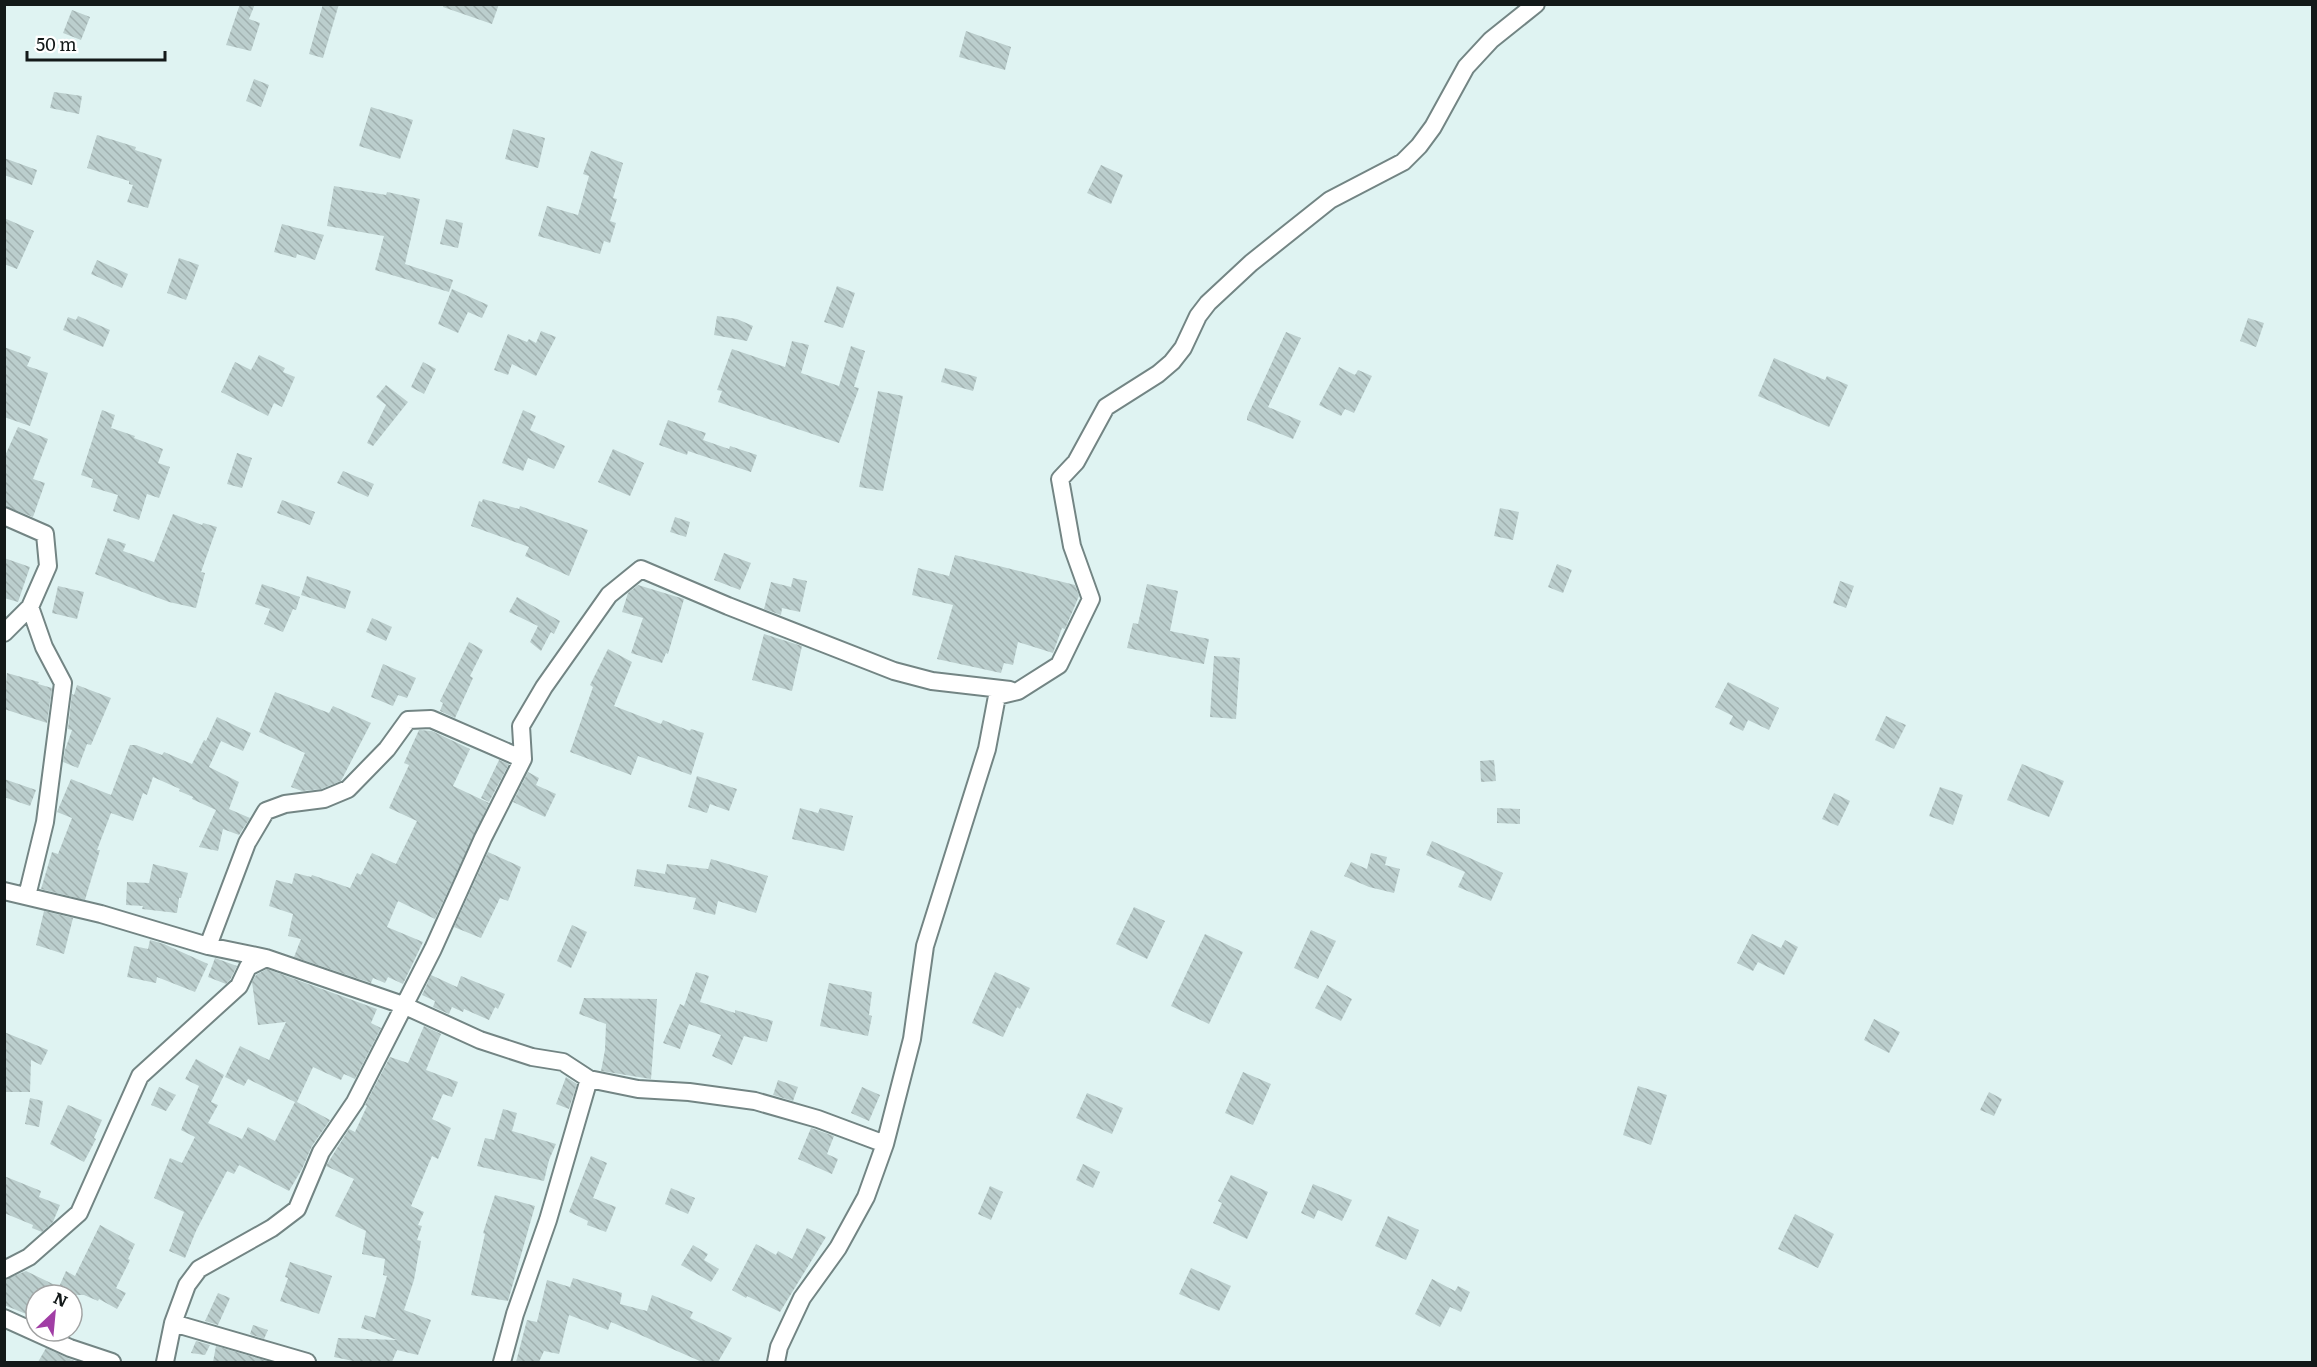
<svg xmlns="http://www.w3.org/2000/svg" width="2317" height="1367" font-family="Literata,serif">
<defs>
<pattern id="building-back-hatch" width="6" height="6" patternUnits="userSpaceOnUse" patternTransform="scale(1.5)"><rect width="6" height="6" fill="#bbcecd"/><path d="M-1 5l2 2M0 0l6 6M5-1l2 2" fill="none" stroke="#a0b0af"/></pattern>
</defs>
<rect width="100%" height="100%" fill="#dff3f2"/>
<path fill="url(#building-back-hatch)" d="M240,4h15l-6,15 11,4 -9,28 -25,-6z
M323,4h16l-16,54 -14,-4z
M444,4h55l-7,20 -49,-17z
M72,10l18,7 -9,23 -18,-7z
M966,31l45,16 -6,23 -46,-13z
M254,79l15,6 -8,22 -15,-6z
M54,92l28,4 -3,18 -29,-6z
M371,107l42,13 -13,39 -41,-13z
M513,129l32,9 -7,30 -33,-9z
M97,135l39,12 -1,3 27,9 -14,49 -21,-6 6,-17 -4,-1v-3l-42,-13z
M591,151l32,12 -10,35 4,1 -7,22 6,2 -6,20 -6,-2 -4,13 -62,-18 9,-30 31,9 11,-39 -6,-2z
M4,158l33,12 -5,15 -28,-10z
M1101,165l22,10 -12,29 -24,-11z
M334,186l52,9 1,-3 33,7 -15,65 48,16 -4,12 -74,-22 9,-34 -57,-10z
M4,218l30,13 -17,38 -13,-5z
M446,219l17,4 -5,25 -18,-4z
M282,224l42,11 -9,25 -18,-6 -1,4 -22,-6z
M179,258l20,7 -13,35 -19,-7z
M97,260l31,14 -6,14 -31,-14z
M837,286l18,7 -12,35 -19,-6z
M452,289l36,16 -6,13 -14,-6 -10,21 -20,-9z
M78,316l32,14 -7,17 -40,-17 5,-13 8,3z
M717,316l20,3 16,7 -6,15 -33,-6z
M2248,318l16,5 -8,24 -16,-6z
M541,331l15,6 -20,39 -24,-12 -4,11 -14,-5 14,-36 19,8 2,-3 7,4z
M1286,332l15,6 -33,69 33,14 -8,18 -46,-19v-3z
M792,341l17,4 -8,28 38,13 12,-40 14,5 -11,36 5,1 -20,55 -121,-41 4,-11 -5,-1 15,-41 53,18z
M4,347l27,10 -4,9 21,7 -18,53 -26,-9z
M259,355l26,13 -2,4 12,5 -13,30 -8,-4 -6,13 -47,-24 14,-30 16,8z
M1774,358l51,22 2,-4 21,9 -19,42 -71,-31z
M423,362l13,7 -12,25 -13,-7z
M1339,367l16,8 3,-5 14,6 -18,37 -9,-4 -4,7 -22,-11z
M945,368l32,9 -4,14 -32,-9z
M386,385l22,17 -35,44 -6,-3 19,-38 -10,-8z
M878,391l25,5 -20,95 -24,-4z
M102,410l13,5 -4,13 24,8 -1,2 29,11 -5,14 12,4 -11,31 -12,-4 -8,26 -26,-9 5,-16 -27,-8 2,-8 -12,-4z
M523,410l13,6 -6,14 35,16 -11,23 -26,-11 -5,13 -21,-8z
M668,420l38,13 -3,7 26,9 1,-3 27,9 -6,17 -63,-21 -1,4 -28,-10z
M18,427l30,12 -15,40 12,4 -12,34 -29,-11v-48z
M613,449l31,14 -14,33 -32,-14z
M237,453l15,5 -10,30 -15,-4z
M343,471l31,13 -6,13 -31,-14z
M483,499l36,10 1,-3 68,24 -19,46 -44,-20 4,-9 -58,-21 8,-25 3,1z
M282,500l33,12 -5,13 -33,-12z
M1500,508l19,4 -6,28 -19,-4z
M173,514l29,11 1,-2 14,4 -16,45 4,1 -9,35 -27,-6 -74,-28 13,-36 18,6 -3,7 31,11z
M675,517l15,5 -4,15 -16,-5z
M724,553l27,10 -11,27 -26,-10z
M955,555l120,30 4,11 -14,33 -3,-1 -9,25 -35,-11 -5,23 -9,-2 -3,10 -64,-14 16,-54 -41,-10 6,-27 31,8z
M4,558l26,9 -12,35 -14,-4z
M1557,564l15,6 -9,23 -15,-6z
M307,576l44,15 -6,18 -44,-14z
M793,578l14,3 -7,31 -18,-4 -1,7 -17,-6 7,-27 20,5z
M1840,581l14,5 -8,22 -13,-5z
M262,584l38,13 -4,13 -3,-1 -10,23 -19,-8 6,-15 -15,-5z
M1147,584l31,7 -8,40 39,8 -5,25 -77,-16 6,-25 5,1z
M638,585l46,14 -16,55 -2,-1 -4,10 -31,-10 12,-35 -21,-6 6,-19z
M58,586l26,6 -7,27 -25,-6z
M517,597l43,24 -6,13 -3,-2 -10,19 -11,-9 8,-16 -29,-14z
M372,618l20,9 -6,14 -20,-9z
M764,634l38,12 -10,45 -40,-11z
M469,642l14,8 -13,26 3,2 -18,40 -15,-7 3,-8 -3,-2z
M608,649l24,13 -18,44 47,18 2,-4 27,11 1,-2 13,4 -13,42 -53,-19 -7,19 -61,-23 23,-65 -3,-2z
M1214,656l26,2 -4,61 -26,-2z
M383,664l33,14 -9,20 -9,-3 -5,11 -22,-9z
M7,673l32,9 -1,2 14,4 -5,35 -43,-14z
M1728,682l51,26 -10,22 -21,-10 -5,11 -14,-7 4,-8 -18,-9z
M77,685l34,13 -20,47 -4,-1 -9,24 -15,-6 2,-12 7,-20 -4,-1 4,-35 2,1z
M275,692l54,21 4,-7 38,17 -30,58 -20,8 -19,2 -11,-4 14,-34 -46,-21z
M1886,716l20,9 -12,24 -19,-9z
M217,717l34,16 -8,18 -22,-10 -12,26 30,15 -10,27 21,9 -11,17 -16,-6 -5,22 -19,-4 17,-37 -24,-11 1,-2 -14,-6 1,-2 -27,-12 -6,18 -4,-2 -10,28 -22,-8 -14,37h3l-15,50 -44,-11 11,-37 6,2 14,-36 -15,-6 14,-33 40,16 19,-50h6l26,10 2,-3 28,12 12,-24 2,1z
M419,730l13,1 38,18 -17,37 36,17 -54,116 -37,-18 -11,26 36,15 -20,42 -15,-7 -3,6 -12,-5 -2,5 -77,-26 7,-18 -13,-3 5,-22 -24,-8 7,-26 16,4 3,-11 16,4 1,-2 38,13 7,-15 4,2 11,-22 24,11 21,-43 -28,-13 20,-43 -5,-2z
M499,760l10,4 -20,38 -8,-4z
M1494,760l2,21 -15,1 -1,-21z
M2022,764l42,17 -15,36 -42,-17z
M528,772l11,6 -3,7 20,9 -11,23 -32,-15z
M697,776l40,13 -8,22 -19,-7 -3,9 -19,-6z
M4,779l32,11 -6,16 -26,-9z
M1940,787l23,8 -10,30 -24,-9z
M1834,793l16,8 -12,25 -16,-7z
M800,808l18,5 2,-5 33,8 -9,35 -52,-12z
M1497,808l23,1v15l-23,-1z
M1432,841l71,32 -12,28 -33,-14 7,-15 -39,-17z
M488,852l33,15 -13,34 -8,-3 -19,40 -27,-11z
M1371,853l16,4 -2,8 15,4 -6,24 -25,-6 -25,-11 7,-14 16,7z
M711,859l57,17 -12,37 -38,-12 -3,14 -22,-6 3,-11 -62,-12 3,-17 28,5 2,-10 41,5z
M153,864l35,9 -7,25h-2l-2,15 -35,-4 1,-3 -17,-1 1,-23 22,1z
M1134,907l31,14 -18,38 -31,-15z
M44,911l29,7 -9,36 -28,-9z
M572,925l15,7 -16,36 -14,-7z
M1311,930l25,11 -18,38 -24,-11z
M1205,934l38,18 -34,72 -38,-18z
M1752,934l29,14 4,-8 13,7 -14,28 -26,-13 -5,9 -16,-8z
M150,940l14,4 44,20 -13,28 -38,-15 -1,6 -29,-6 7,-31 14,3z
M215,958l22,8 -7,14 -4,4 -18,-7z
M267,969l110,40 -6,14 10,5 -26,51 -11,-5 -3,6 -28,-13 -16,35 33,18 -18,26 -10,23 -13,22 -50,-26 -5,9 -7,-3 -31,60 -11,27 -16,-7 15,-39 -30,-14 16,-40 12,5 13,-26 -14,-7 18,-44 -14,-7 11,-20 28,16 -13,27 7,3 -10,18 34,16 6,-12 27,14 20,-39 -47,-23 -4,7 -19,-9 15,-31 29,14 17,-38 -28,3 -6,-43 4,-7z
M696,972l13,4 -9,26 35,11v-3l38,11 -6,21 -23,-6 -12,29 -20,-9 9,-21 -32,-11 -9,25 -17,-6 17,-39 4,2z
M995,972l35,16 -10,21 -3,-2 -14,30 -31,-14z
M431,975l26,12 4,-11 44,18 -7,15 -3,-2 -6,13 -25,-11 -1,3 -11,-5 -3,7 -16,-7 2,-6 -13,-6z
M829,983l43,9 -3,23 3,1 -4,20 -48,-10z
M1327,985l25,14 -11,22 -26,-13z
M584,998l73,1 -6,80 -50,-8 4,-21 1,-26 -27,-10z
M1874,1019l26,13 -11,21 -25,-13z
M424,1026l17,8 -15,36 32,12 -6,15 -9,-3 -11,25 19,9 -13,31 -6,-3 -21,50 13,6 -6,13 4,1 -5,14 4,1 -7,39 -10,30 27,10 -13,35 -21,-5 -5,12h-34l-24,-5 4,-19 59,2 -36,-12 4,-13 10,3 12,-42 -4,-1 2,-16 -23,-5 4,-23 -31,-15 19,-37 -28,-13 23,-37 6,3 12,-26 -2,-1 25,-48 18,6z
M4,1032l44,18 -7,15 -10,-5 -1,32h-24z
M1243,1072l28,12 -18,41 -28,-12z
M566,1077l11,7 -8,25 -13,-5z
M778,1080l20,7 -5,14 -20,-6z
M1638,1086l29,9 -16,50 -28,-10z
M159,1087l17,8 -10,16 -15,-6z
M862,1087l18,8 -11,26 -18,-8z
M1989,1092l13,7 -8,17 -14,-6z
M1087,1093l36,15 -11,26 -36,-16z
M30,1098l13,3 -4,26 -14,-3z
M68,1105l34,15 -8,18 2,1 -12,23 -34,-18z
M503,1109l14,4 -5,18 44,13 -7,16 -5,21 -67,-15 8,-28 9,2z
M811,1128l23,8 -7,18 11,5 -6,15 -34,-15z
M591,1156l16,7 -14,35 23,9 -10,25 -19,-7 1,-4 -19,-9z
M1083,1164l17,8 -7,16 -17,-8z
M1231,1175l37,17 -21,47 -34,-16 9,-20 -4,-2z
M4,1176l37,15 -2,6 21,8 -7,17 -11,10 -10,-4 1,-3 -29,-12z
M1313,1184l39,16 -10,21 -24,-11 -4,9 -13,-6z
M990,1186l13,6 -12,28 -13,-6z
M671,1188l24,10 -7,16 -23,-10z
M495,1195l40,11 -27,95 -37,-6 14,-61 -2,-1z
M1795,1214l39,20 -16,34 -40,-19z
M1388,1216l31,14 -13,30 -31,-14z
M100,1225l35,19 -7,15 2,1 -14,28 10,5 -9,16 -18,-10 -1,2 -14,-6h-40l-8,-4v27l-32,-13v-25l22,-9 33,16 7,-16 9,5z
M807,1228l19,9 -46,75 -33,-16 -1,2 -14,-8 24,-46 20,11 2,-4 14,8z
M693,1245l15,9 -4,6 15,9 -8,13 -30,-17z
M290,1262l42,14 -13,38 -39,-13 8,-23 -3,-1z
M1191,1268l40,18 -12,25 -40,-17z
M573,1278l49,15 -2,11 27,7 5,-16 41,17 -3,6 42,20 -14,24h-16l-91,-40 -3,8 -39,-15 -10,39 -15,-3 -5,11h-23l11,-42 10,2 10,-42 23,7z
M1432,1279l23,12 3,-5 12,6 -9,20 -11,-5 -10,20 -25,-13z
M218,1293l12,5 -12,27 -13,-4z
M253,1325l15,5 -4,9 -14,-5z
M196,1341l14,4 -5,10 -14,-2z
M216,1346l55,16h-58z
M46,1348l26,12 5,2h-39z"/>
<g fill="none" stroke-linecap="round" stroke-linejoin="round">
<g stroke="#738584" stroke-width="20">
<path id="minor" d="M4,516l41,18 3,32 -18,41 14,40 19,36 -18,139 -18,74
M4,633l26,-26
M4,891l97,23 107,32 58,12 137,47 77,35 52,17 31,5 26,17 49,10 51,3 66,9 63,18 67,25
M208,946l39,-103 19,-32 19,-7 39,-5 24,-10 39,-40 21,-29 23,-1 92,40
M4,1270l25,-13 50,-44 61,-137 99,-90 9,-19 18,-9
M4,1318l66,30 42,14
M173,1323l134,39
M165,1362l8,-39 14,-38 12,-16 73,-41 25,-19 24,-57 34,-50 78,-153 50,-111 40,-79 -2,-33 23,-39 65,-92 32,-26 87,37 166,65 38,10 78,9
M502,1362l13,-48 33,-94 41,-141
M776,1362l3,-15 23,-49 36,-50 28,-51 19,-53 27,-105 13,-93 62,-197 10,-53 21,-5 41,-26 32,-66 -19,-53 -12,-67 16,-17 30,-55 52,-33 14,-12 11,-14 15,-32 10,-13 43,-40 79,-63 73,-38 16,-16 14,-19 33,-60 25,-27 45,-36"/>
</g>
<use href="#minor" stroke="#fff" stroke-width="16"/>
</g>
<rect width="2317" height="1367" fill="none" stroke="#131919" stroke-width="12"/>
<g transform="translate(54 1313) rotate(26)"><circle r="28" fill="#ffffff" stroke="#a1a3a3" stroke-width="1.5"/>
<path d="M0-4.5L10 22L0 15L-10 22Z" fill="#a13ea5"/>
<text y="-9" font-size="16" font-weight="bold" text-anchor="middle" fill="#131919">N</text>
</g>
<path d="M27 51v9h138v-9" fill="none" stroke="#131919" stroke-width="3"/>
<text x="36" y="51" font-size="18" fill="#131919" stroke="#ffffff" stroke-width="4.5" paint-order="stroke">50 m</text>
</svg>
